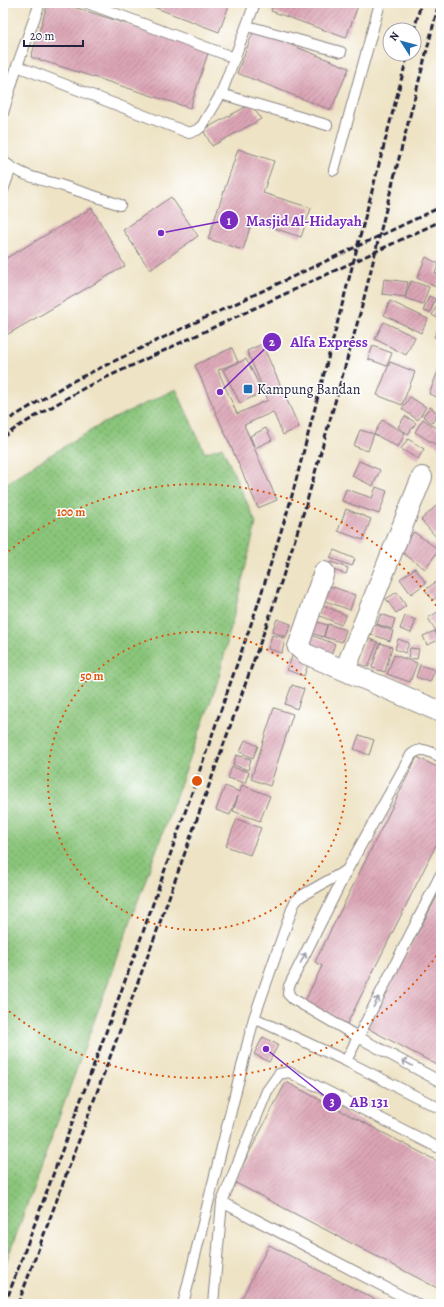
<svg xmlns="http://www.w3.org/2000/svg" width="444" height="1307" font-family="Alegreya,serif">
<defs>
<pattern id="grass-dots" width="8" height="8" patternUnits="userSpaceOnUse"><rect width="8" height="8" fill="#8ac57a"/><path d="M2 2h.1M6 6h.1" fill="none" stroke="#70a065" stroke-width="1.8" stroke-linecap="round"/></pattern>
<pattern id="building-hatch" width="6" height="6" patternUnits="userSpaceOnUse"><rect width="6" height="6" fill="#dca5b6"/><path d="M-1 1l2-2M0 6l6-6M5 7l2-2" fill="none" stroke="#b28695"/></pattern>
</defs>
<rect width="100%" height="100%" fill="#fff"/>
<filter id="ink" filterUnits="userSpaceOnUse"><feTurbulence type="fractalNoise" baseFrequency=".025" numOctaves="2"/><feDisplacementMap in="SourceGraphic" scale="8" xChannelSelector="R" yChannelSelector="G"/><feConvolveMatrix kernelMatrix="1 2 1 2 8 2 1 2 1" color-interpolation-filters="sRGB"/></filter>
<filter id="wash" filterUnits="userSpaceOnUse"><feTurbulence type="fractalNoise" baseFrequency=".012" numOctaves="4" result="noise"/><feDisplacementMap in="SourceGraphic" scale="16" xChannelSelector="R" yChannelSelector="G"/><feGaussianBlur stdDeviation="0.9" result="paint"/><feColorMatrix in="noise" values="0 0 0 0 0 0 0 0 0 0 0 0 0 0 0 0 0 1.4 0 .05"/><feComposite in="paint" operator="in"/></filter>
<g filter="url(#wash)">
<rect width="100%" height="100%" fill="#eee3c5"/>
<path fill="url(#grass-dots)" stroke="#56745a" d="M176,389l29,64 17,-6 34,76 -38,158 -215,590v-785l39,-26 58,-35z"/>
<g id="blocks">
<path fill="url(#building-hatch)" d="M48,3h13l148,47 -19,58 -159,-51z
M143,3h87l-11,29z
M274,3h85l-13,35 -75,-27z
M254,30l95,38 -18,42 -94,-37z
M251,104l10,15 -49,27 -9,-16z
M238,149l36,12 -11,32 48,15 -10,29 -49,-16 -9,29 -35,-11z
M171,197l27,39 -48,34 -27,-40z
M92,208l33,58 -122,71v-77z
M426,257l13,7 -4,9 6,3 -5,11 -19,-9z
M384,279l24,3 -3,15 -23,-3z
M411,281l18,6 -6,17 -18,-6z
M429,296l6,3 -5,14 -7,-2z
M441,298v22l-9,-5z
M390,301l38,18 -7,14 -37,-18z
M384,322l31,15 -9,18 -31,-16z
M441,322v18l-7,-3z
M262,344l37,83 -16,8 -10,-23 -29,13 33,75 -19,8 -63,-143 37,-17 6,14 -20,8 19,44 31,-14 -21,-49z
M373,346l19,7 -5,13 -19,-7z
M246,359l17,33 -23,11 -17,-33z
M390,362l25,10 -13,33 -25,-10z
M438,371l3,1 -1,26 -11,-4z
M410,397l16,10 -8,13 -16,-11z
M430,407l9,7 -7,9 -9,-7z
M405,416l11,7 -8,11 -10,-7z
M423,419l18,12v17l-26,-16z
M382,420l23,13 -7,14 -24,-13z
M266,428l6,12 -17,8 -5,-12z
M360,430l14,4 -6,17 -14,-5z
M408,439l16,10 -6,10 -17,-10z
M359,461l21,9 -7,16 -21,-10z
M376,487l11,4 -8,23 -37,-13 4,-12 26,9z
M436,506l5,5v26l-3,2 -17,-19z
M346,509l25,10 -8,21 -25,-9z
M414,532l25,18 -14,19 -25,-18z
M334,550l21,9 -3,7 -22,-8z
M331,562l17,6 -2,6 -17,-5z
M415,568l11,15 -15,11 -11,-15z
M441,578v16l-8,6 -8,-10z
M325,584l30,11 -5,15 -30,-11z
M397,592l9,14 -10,7 -10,-14z
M323,605l23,10 -5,10 -23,-10z
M441,610v29l-13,-21z
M381,614l14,5 -3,10 -15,-5z
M405,616l11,4 -5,13 -11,-4z
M277,619l14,5 -5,13 -14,-5z
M310,620l17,5 -4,12 -17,-6z
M328,624l18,6 -4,12 -18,-5z
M374,624l19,7 -3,10 -19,-7z
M435,631l4,9 -12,5 -4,-9z
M272,635l13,3 -3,15 -14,-4z
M311,635l24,9 -5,14 -25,-8z
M366,638l12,4 -10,25 -11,-4z
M398,639l11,4 -4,10 -10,-4z
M380,643l12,4 -7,25 -13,-4z
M410,648l9,1 -2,10 -9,-1z
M293,654l17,5 -6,17 -17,-6z
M394,655l23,8 -7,19 -23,-8z
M420,665l15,5 -5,12 -14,-5z
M292,685l12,4 -7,20 -12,-5z
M274,708l19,6 -23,72 -19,-7z
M359,735l15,5 -5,15 -15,-6z
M245,740l13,6 -5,12 -13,-6z
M236,755l15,4 -3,11 -15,-5z
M417,757l24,12v66l-94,189 -43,-21 18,-37 -7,-4z
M232,767l17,5 -4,11 -17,-5z
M242,785l28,11 -10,25 -27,-10 5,-15 -8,19 -14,-5 9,-24 15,6z
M237,819l24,9 -11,27 -24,-9z
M441,889v178l-74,-39z
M263,1037l15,8 -9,17 -15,-8z
M286,1082l155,81v127l-207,-108z
M269,1245l115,59h-145z"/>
</g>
</g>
<g filter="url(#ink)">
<use href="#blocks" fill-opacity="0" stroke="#888280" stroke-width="1"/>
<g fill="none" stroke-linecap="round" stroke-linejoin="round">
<g stroke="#888280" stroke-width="12">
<path id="service" d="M87,3l148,55
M247,26l94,26
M17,66l172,67 8,-3 5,-4 19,-32 34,-91
M221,94l106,31
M3,113l14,-47 23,-63
M3,161c17,15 40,19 60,25 19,6 38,12 57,19
M334,170l46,-167
M3,190l8,-22
M441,757c-12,-5 -19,-12 -30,-2l-64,115 -58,116 -1,8 5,5 65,38 83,45
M254,1018l92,43 95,48
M346,1061l95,-187
M222,1202l195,102
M183,1304l71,-286 38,-109 3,-7 6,-6 46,-26
M213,1304l9,-102 45,-111 12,-17 10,-2 152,77"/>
</g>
<g stroke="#888280" stroke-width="22">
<path id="minor" d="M324,572l-26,75 8,7 135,58
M345,670l77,-193"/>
</g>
<use href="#service" stroke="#fff" stroke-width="10"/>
<use href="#minor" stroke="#fff" stroke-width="20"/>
<path stroke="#22223b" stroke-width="3" stroke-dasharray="6 3" stroke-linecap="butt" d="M414,31l7,-28
M3,423l66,-40 89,-43 283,-133
M3,437l16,-11 67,-39 355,-166
M5,1304l137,-369 115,-328 33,-104 118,-449
M18,1304l136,-365 120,-335 31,-96 56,-198 28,-113 50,-194"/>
</g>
<defs><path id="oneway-shaft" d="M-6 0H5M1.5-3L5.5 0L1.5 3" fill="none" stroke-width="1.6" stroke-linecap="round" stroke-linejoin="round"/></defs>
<g stroke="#9c9ca7">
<use href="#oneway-shaft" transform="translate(303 958) rotate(-63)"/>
<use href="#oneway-shaft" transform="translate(376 1002) rotate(-63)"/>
<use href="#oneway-shaft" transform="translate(407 1063) rotate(-152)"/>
</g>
</g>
<g fill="none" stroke="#de560e" stroke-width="2" stroke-dasharray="2 4">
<circle cx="197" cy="781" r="149"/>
<path d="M440 951A297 297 0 0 1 4 1007M4 555A297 297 0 0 1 440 611"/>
</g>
<rect fill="#1f6fb2" stroke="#fff" stroke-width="1.5" x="243" y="384" width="10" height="10" rx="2"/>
<g text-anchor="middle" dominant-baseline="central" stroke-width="3" stroke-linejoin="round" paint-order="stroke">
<g font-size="14" fill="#22223b" stroke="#fff" text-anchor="start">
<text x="257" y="389">Kampung Bandan</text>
</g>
</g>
<circle cx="197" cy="781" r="6" fill="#de560e" stroke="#fff" stroke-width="2"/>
<g font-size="12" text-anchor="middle" font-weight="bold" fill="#de560e" stroke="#fff" stroke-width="3" stroke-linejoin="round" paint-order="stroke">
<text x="71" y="516">100 m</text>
<text x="92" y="680">50 m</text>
</g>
<path fill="none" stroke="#7b2cbf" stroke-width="1.5" d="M161 233L229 220M220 392L272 342M266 1049L332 1102"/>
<g fill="#7b2cbf" stroke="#fff" stroke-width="1.5">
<circle cx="161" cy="233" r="4"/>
<circle cx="220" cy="392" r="4"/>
<circle cx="266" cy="1049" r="4"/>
<circle cx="229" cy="220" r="10"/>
<circle cx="272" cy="342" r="10"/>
<circle cx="332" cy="1102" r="10"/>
</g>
<g font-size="12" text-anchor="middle" font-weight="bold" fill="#fff">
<text x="229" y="225">1</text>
<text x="272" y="346">2</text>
<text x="332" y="1106">3</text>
</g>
<g font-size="15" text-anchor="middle" font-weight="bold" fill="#7b2cbf" stroke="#fff" stroke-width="3" stroke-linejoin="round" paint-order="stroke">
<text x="304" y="226">Masjid Al-Hidayah</text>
<text x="329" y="347">Alfa Express</text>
<text x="369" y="1107">AB 131</text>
</g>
<rect width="444" height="1307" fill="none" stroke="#fff" stroke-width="16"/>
<g transform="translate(402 42) rotate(306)"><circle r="19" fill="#ffffff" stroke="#a7a7b1"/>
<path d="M0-3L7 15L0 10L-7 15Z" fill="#1f6fb2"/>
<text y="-6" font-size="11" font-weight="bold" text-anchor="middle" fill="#22223b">N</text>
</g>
<path d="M24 40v6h59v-6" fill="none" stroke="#22223b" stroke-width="2"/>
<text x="30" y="40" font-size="12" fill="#22223b" stroke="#ffffff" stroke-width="3" paint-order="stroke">20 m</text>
</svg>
